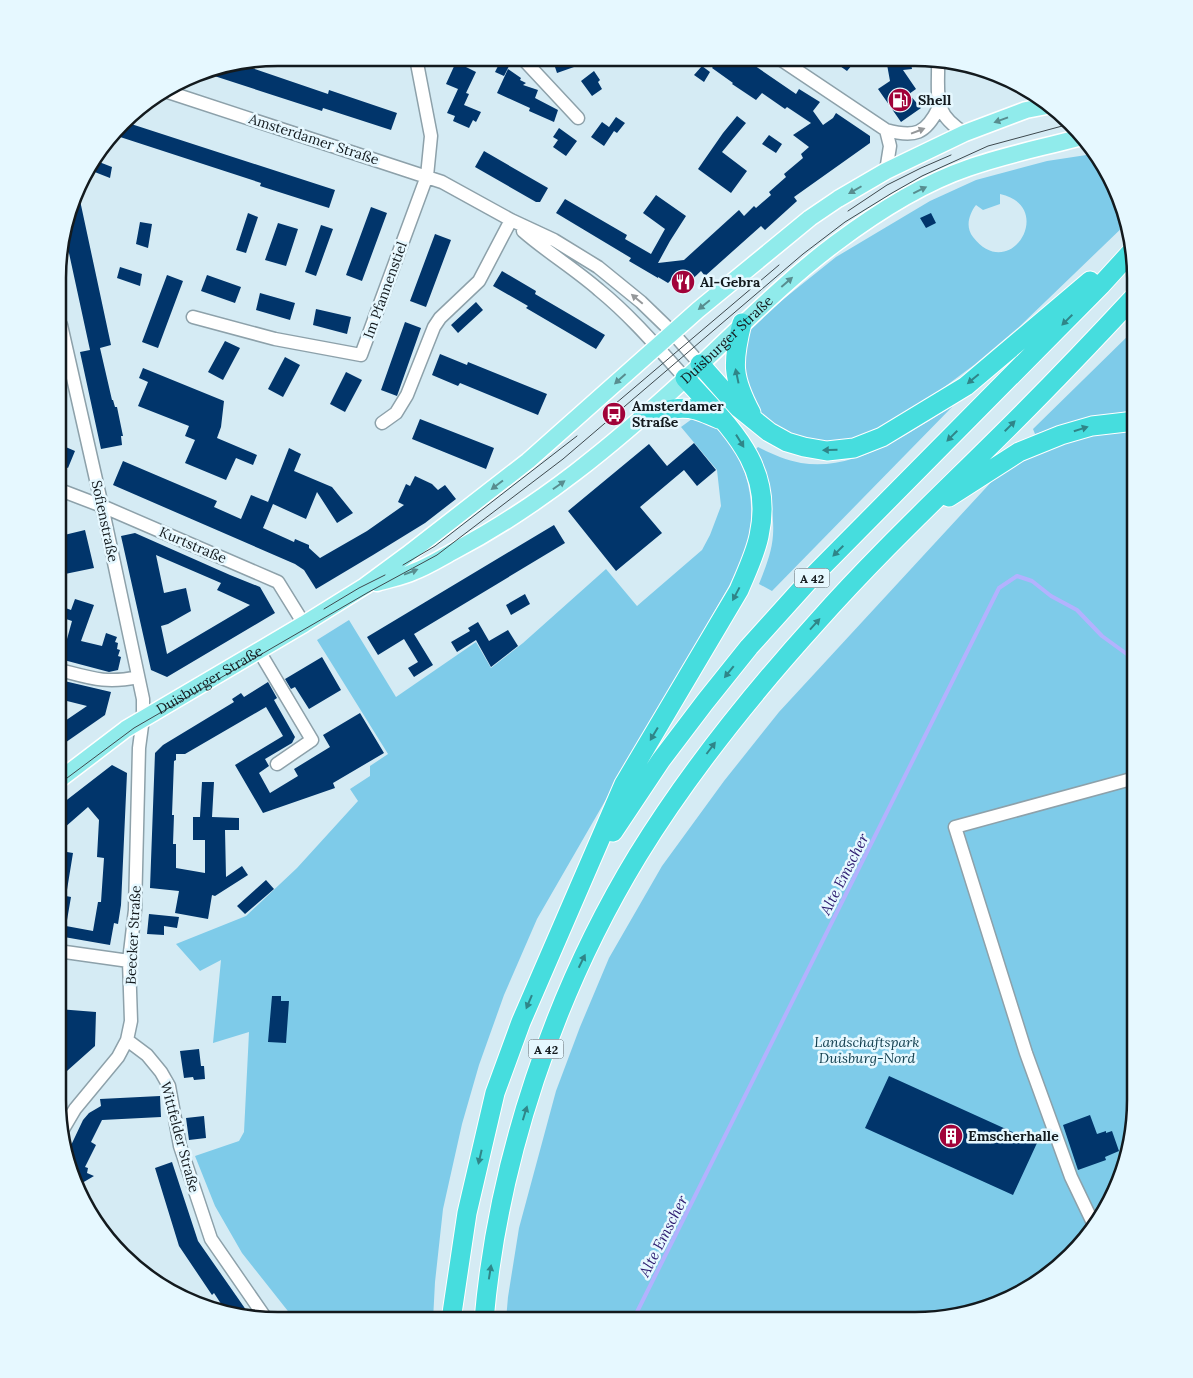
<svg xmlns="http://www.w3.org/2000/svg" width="1193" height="1378" font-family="Lora,serif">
<rect width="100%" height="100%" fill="#d5ebf4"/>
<path fill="#7ecbe9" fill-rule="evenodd" d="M1093,154l13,14 22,54 -109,105 -45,38 -43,32 -50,31 -31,13 -25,3 -41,-12 -17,-12 -15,-18 -10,-23 2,-43 12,-15 80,-64 94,-56 46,-21 71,-19zM1000,194c57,12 10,91 -27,43 -8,-10 -4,-23 3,-32l7,5 17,-6z
M1135,329v81l-47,8 -53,16 -2,-5z
M953,406l-181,185 -13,-7c6,-15 13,-32 14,-49 2,-30 -9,-57 -20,-83l5,-5c13,7 27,13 43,16 55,9 107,-30 152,-57z
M696,416c6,3 12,6 17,9 6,5 11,11 15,17 25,32 29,75 16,113 -4,10 -10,21 -15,31l-192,333 -33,76 -25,70 -17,59 -19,85 -8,73 -2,38h-138l-53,-67 -27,-47 -20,-50 44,-15 5,-9 5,-100 -36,11 8,-83 -21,11 -24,-27 70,-28 51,-48 61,-67 -8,-12 20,-13v-10l18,-12 -71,-114 32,-20 47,77 80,-55 15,26 32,-25 83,-74 31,37 65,-56 8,-15 11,-29 -4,-36 -36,-43z
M1135,431v683l-29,96 -35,46 -46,35 -96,29h-423l2,-23 11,-69 37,-137 24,-64 29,-69 53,-92 62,-85 55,-69 215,-233c30,-19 64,-38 99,-44 14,-2 28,-2 42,-4z"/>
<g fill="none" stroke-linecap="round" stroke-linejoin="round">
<path stroke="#b3b2fe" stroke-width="4" d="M633,1320l366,-732 18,-12 15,5 19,15 26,14 25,26 33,24"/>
</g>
<path fill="#01356b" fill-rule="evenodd" d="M552,58h19l3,9 -17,6z
M719,59h23l5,4 1,-2 48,33 3,-5 21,13 -7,9 10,14 10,-7 3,-5 34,23v7l-76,54 3,4 -32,29 -4,-4 -56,50 -4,-5 -18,17 -9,-11 -6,6 -10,-6v1l-29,-17 2,-3 -75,-45 9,-14 62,36 -2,4 26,15 14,-25 -22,-16 13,-18 30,21 -16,25 -12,22 26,-3 55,-50 5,6 10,-10 2,2 15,-13 -2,-3 17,-15 -2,-3 19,-16 -2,-4 8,-7 -16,-12 18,-12 -24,-16 -2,2 -23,-16 -6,7 -24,-16 1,-1 -21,-15z
M830,59h27l-10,12z
M886,59h24l2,10 -9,1 13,19 -7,5 12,14 -20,14 -23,-33 12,-8z
M501,60l9,4 -6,12 -9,-4z
M456,62l20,10 -10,21 3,1 -5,11 17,7 -5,10 -3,-2 -4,8 -16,-7 2,-5 -8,-3 11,-24 -12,-5z
M240,64l88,30 1,-4 68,23 -6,17 -68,-22 -1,3 -120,-39 5,-3z
M702,66l8,6 -6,10 -10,-7z
M508,69l13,9 -1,2 6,3 -3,2 15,5 -3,8 23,12 -4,12 -25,-11 1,-3 -33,-15z
M594,71l6,9 -2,2 4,7 -10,7 -11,-15z
M737,116l9,7 -24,29 25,19 -16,22 -33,-24 25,-36z
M616,117l9,6 -8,10 -3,-2 -10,15 -13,-9 11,-15 7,5z
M125,122l210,68 -6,18 -69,-22 1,-3 -147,-48z
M559,128l18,13 -11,15 -13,-9 5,-7 -5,-3z
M769,135l13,9 -6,9 -14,-9z
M484,151l64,37 -8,14h-4l-61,-35z
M94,160l18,7 -2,11 -23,-9z
M78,191l33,154 -11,3 12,52h1l2,7h2l6,29h-2l1,9 -21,4 -21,-97 10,-2 -26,-120z
M371,207l16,6 -25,68 -16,-6z
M248,213l10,4 -12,36 -10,-3z
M931,213l5,10 -10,5 -6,-10z
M140,222l12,2 -4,24 -12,-4z
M278,223l20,6 -12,37 -21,-6z
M321,225l12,4 -17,47 -11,-4z
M435,234l16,6 -25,67 -16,-6z
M120,267l22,7 -2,12 -23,-8z
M502,271l34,20 -1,3 70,41 -9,14 -70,-41 2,-2 -35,-20z
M167,275l16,6 -25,67 -16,-6z
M207,275l34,12 -6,16 -34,-12z
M260,293l35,10 -5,17 -34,-10z
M476,302l7,8 -25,23 -7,-8z
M316,309l35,8 -4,17 -34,-9z
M405,322l16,6 -24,68 -16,-6z
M225,341l15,7 -17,32 -15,-8z
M440,354l27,11 1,-3 79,32 -9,21 -78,-32 -2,3 -26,-11z
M285,357l15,8 -17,32 -15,-8z
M143,368l81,33 -3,26 -4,11 40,17 -4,10 -17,-7 -10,22 -41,-17 10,-23 -10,-4 4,-10 -51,-20 10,-24 -9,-4z
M346,372l16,8 -17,32 -15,-8z
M420,419l74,29 -8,21 -74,-30z
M694,443l22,27 -19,16 -13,-16 -44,37 22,26 -46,38 -48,-60 81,-67 18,22z
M61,445l14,6 -7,17 -7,-3z
M289,448l12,6 -7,17 38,16 21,26 -16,10 -20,-31 -11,27 -33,-15 -10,24 31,14 1,-3 14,6v3l11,10 47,-27 37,-26 -6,-3 8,-18 4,2 5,-10 17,8 6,6 7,-5 11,14 -31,24 -52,32 -57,34 -12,-19 -9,-6 -182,-79 10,-24 94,40 -3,6 27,12 10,-24 22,9 -5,-2z
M554,525l11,18 -151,91 19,31 -19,12 -6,-9 10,-6 -14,-23 -26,16 -11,-18z
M85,530l9,38 -29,6 -5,-20v-18z
M135,533l95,42 30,12 15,26 -108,64 -16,-7 -30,-134zM156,555l65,28 -4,7 33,15 -83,49 -6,-28 7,-2 23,-13 -5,-23 -22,5z
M525,594l5,10 -19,11 -5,-10z
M75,599l19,6 -13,36 21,5 4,-13 11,4 -2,5 3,1 -1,6 3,1 -2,6 3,1 -3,13 -9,2 -49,-13v-22l7,2 5,-18 -12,-4v-11l11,4z
M478,622l11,19 19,-11 10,16 -27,21 -15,-27 -19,12 -6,-10 19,-11 -2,-3z
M322,657l19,33 -32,19 -14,-22 -4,2 -6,-10z
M60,680l51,12 -6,23 -46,32v-22l28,-19 -28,-7z
M268,682l9,16 -3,2 21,37 -3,6 -27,16 4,7 -10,7 11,20 28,-17 -4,-7 36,-22 -7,-12 37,-22 24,40 -51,30 2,5 -72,25 -28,-48 48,-29 -17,-29 -81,47h-9v6l-2,1 -2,54h2l-1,29h3v24l29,5v-33h-12v-23h7l2,-35h12l-2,35 27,1v12h-14l1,47 16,-11 6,9 -33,21 -3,-1 -4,24 -33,-6 4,-22 -29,-3 5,-135 8,-8 71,-43 -2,-3 9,-6 3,4z
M112,765l15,8 -6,132 -3,19 -4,-1 -4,22 -46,-8 -6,1 1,-71 2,-16 12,2 -7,43 5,1 -5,29 27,5 5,-29h3l3,-44 -7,-1 2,-37 -11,-13 -24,21v-3l-5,4v-23z
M266,880l8,9 -29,25 -8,-8z
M149,914l30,3 -2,11 -13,-2v9l-17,-1z
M272,996h9v5h8l-3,42 -18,-1z
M58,1009l38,3 -1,34 -37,33z
M199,1049l2,17h3l1,13 -11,1 -1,-3 -9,1 -4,-27z
M889,1076l148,67 -24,52 -148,-67z
M160,1096l1,21 -59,3 -11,22 5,3 -11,22 3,1 -1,5 7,3 -17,10 -12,-28 18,-38 6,-7 12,-7 -1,-7z
M1090,1115l7,19 9,-3v2l6,-2 7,20 -14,6 1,3 -28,10 -15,-45z
M204,1116l2,22 -17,2 -3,-22z
M172,1162l26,79 53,76 -24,-4 -13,-20 -2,2 -33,-49 -24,-78z"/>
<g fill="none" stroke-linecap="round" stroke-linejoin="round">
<g stroke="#8da1aa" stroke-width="15">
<path id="minor" d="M522,58l56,60
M780,59l106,71c29,8 40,4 53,-23
M938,59c1,36 -7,54 27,74
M168,92l274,90 69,38 43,20 44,27 43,35 31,30 28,32
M886,130l4,16 -4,25
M523,231c24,21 52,38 76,59 32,26 59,58 86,88
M193,317l82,22 86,16 66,-179 4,-40 -15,-78
M61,325l41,181 41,193v19l-4,30 -4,162 -6,51 2,60 -4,19 -9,17 -43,52 -13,22
M382,423l14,-10 11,-18 27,-68 6,-9 39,-37 32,-61
M60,490l42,16 176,76 26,42
M259,651l53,89 -35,24
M60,670c31,8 46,14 78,7
M58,951l71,10
M127,1040l20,15 14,17 8,14 11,60 31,93 56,81
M1094,1225l-23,-48 -45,-124 -71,-226 180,-49"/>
</g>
<g stroke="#fff" stroke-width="19">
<g id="major">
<path id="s1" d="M377,583c12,-4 25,-6 36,-11 14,-5 28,-14 41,-21 86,-45 160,-107 231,-172 50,-46 96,-95 151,-136 40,-30 85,-59 132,-75 36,-13 73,-20 110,-30"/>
<path id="s2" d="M59,780l67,-51 178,-105 61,-38 42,-31 121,-94 170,-151 112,-92 28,-19 48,-28 79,-38 61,-23 21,-4"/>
</g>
</g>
<g stroke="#fff" stroke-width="21">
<path id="highway" d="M742,323c-10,40 -10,54 9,90
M700,364l38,43 31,25 18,10 17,5 23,4 27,-3 28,-11 84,-51 124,-105
M643,416c17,-4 35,-11 53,-6 8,2 15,6 23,9
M949,497l70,-45 42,-17 31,-9 43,-5
M613,832l48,-72 44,-58 44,-55 64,-71 288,-291 31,-34
M451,1320l16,-107 28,-120 26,-71 103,-238 115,-194c7,-17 16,-35 20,-54 16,-71 -31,-110 -74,-158
M484,1320c14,-160 70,-327 154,-465 51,-83 113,-160 179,-233 62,-70 131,-134 197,-200 41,-41 82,-84 121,-126"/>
</g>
<use href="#minor" stroke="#fff" stroke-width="12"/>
<use href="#major" stroke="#90ebeb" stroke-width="16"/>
<use href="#highway" stroke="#46ddde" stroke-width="19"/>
<path stroke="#3e494e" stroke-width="1" d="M848,211l39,-26 34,-17 30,-13
M615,404l164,-139
M403,565l32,-19 142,-110
M324,609l35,-21 26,-13
M59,784l75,-56 233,-135 70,-38 126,-96 240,-205 42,-32 47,-29 30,-17 66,-30 78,-21"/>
</g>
<defs><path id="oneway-solid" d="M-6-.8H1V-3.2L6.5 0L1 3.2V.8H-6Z" transform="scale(1.25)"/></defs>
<g fill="#588d8f">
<use href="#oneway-solid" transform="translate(1001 120) rotate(160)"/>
<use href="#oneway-solid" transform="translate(855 190) rotate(150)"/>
<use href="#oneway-solid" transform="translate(920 190) rotate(-26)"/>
<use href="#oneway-solid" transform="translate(787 282) rotate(-41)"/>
<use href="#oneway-solid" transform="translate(704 305) rotate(141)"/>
<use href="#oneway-solid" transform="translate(620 379) rotate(138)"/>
<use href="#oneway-solid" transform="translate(497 485) rotate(143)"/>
<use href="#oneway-solid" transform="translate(559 485) rotate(-35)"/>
<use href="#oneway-solid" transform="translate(411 572) rotate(-21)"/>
</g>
<g fill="#95989a">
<use href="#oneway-solid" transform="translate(918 131) rotate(-21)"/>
<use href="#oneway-solid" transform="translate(637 299) rotate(-140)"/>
</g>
<g fill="#2f8588">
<use href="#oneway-solid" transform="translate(1067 320) rotate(135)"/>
<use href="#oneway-solid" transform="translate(737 376) rotate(-102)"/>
<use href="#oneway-solid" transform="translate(973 379) rotate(140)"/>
<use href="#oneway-solid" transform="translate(1010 426) rotate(-45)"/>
<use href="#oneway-solid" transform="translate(1081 429) rotate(-17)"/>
<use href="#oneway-solid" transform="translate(952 436) rotate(135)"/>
<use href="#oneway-solid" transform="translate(740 441) rotate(58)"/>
<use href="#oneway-solid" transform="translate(830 450) rotate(179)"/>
<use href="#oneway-solid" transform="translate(838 551) rotate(135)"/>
<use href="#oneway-solid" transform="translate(736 594) rotate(118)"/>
<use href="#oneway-solid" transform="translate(815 624) rotate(-48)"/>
<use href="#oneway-solid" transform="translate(729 672) rotate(129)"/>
<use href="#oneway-solid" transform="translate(654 734) rotate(121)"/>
<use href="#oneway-solid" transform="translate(711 748) rotate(-53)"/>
<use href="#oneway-solid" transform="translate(582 961) rotate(-64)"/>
<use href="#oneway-solid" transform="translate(529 1002) rotate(113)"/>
<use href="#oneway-solid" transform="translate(525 1113) rotate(-73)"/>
<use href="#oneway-solid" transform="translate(480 1157) rotate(103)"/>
<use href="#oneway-solid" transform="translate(490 1272) rotate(-81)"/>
</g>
<defs>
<g id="fuel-disc" transform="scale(1.25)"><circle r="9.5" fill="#a10239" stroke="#e6f8ff"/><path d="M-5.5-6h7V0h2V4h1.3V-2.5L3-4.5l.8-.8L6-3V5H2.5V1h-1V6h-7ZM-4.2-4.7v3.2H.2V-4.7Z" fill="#fff"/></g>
<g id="restaurant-disc" transform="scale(1.25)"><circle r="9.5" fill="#a10239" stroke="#e6f8ff"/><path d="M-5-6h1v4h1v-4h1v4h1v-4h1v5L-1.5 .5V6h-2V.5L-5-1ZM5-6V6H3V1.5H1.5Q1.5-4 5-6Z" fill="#fff"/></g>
<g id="bus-disc" transform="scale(1.25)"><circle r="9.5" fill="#a10239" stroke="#e6f8ff"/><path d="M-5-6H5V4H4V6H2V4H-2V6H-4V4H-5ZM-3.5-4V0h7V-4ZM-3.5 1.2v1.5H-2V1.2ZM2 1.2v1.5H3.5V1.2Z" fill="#fff"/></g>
<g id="building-disc" transform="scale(1.25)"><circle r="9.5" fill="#a10239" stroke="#e6f8ff"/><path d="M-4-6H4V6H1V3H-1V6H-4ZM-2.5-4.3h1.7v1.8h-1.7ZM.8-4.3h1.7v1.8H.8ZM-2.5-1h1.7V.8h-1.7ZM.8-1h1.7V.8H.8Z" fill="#fff"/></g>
</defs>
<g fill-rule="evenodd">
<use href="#fuel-disc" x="900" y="100"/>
<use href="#restaurant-disc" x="683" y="282"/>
<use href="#bus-disc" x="614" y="414"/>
<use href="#building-disc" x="951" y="1136"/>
</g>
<g text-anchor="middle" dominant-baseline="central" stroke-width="5" stroke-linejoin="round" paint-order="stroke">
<g fill="#e6f8ff" stroke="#525d62" stroke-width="1">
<rect x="794.5" y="568.5" width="35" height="19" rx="4"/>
<rect x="528.5" y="1039.5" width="35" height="19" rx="4"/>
</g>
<g font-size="12" font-weight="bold" fill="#131a1e">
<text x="812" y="578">A 42</text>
<text x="546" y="1049">A 42</text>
</g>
<g font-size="14" font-weight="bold" fill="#131a1e" stroke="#e6f8ff" text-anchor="start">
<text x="918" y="100">Shell</text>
<text x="700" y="282">Al-Gebra</text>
<text x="632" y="406">Amsterdamer<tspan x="632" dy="16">Straße</tspan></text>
<text x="968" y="1136">Emscherhalle</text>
</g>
<g font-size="14" fill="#131a1e" stroke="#e6f8ff">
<text transform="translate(314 139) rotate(18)">Amsterdamer Straße</text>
<text transform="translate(385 290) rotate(-70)">Im Pfannenstiel</text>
<text stroke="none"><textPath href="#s1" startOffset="430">Duisburger Straße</textPath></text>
<text transform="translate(105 521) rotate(78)">Sofienstraße</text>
<text transform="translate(193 545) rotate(23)">Kurtstraße</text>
<text stroke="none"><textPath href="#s2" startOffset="181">Duisburger Straße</textPath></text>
<text transform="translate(133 935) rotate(-87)">Beecker Straße</text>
<text transform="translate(180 1137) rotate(75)">Wittfelder Straße</text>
</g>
<g font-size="14" font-style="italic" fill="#134050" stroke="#e6f8ff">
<text x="867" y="1042">Landschaftspark<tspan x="867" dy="16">Duisburg-Nord</tspan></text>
</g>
<g font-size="15" font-style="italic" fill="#2c1a6f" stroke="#e6f8ff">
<text transform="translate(844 874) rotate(-63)">Alte Emscher</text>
<text transform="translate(663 1236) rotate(-63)">Alte Emscher</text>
</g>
</g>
<path d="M0 0H1193V1378H0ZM278 66H915A212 212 0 0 1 1127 278V1100A212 212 0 0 1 915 1312H278A212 212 0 0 1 66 1100V278A212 212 0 0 1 278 66Z" fill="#e6f8ff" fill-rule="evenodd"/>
<path fill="none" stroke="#131a1e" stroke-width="2.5" d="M278 66H915A212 212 0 0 1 1127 278V1100A212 212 0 0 1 915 1312H278A212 212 0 0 1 66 1100V278A212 212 0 0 1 278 66Z"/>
</svg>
